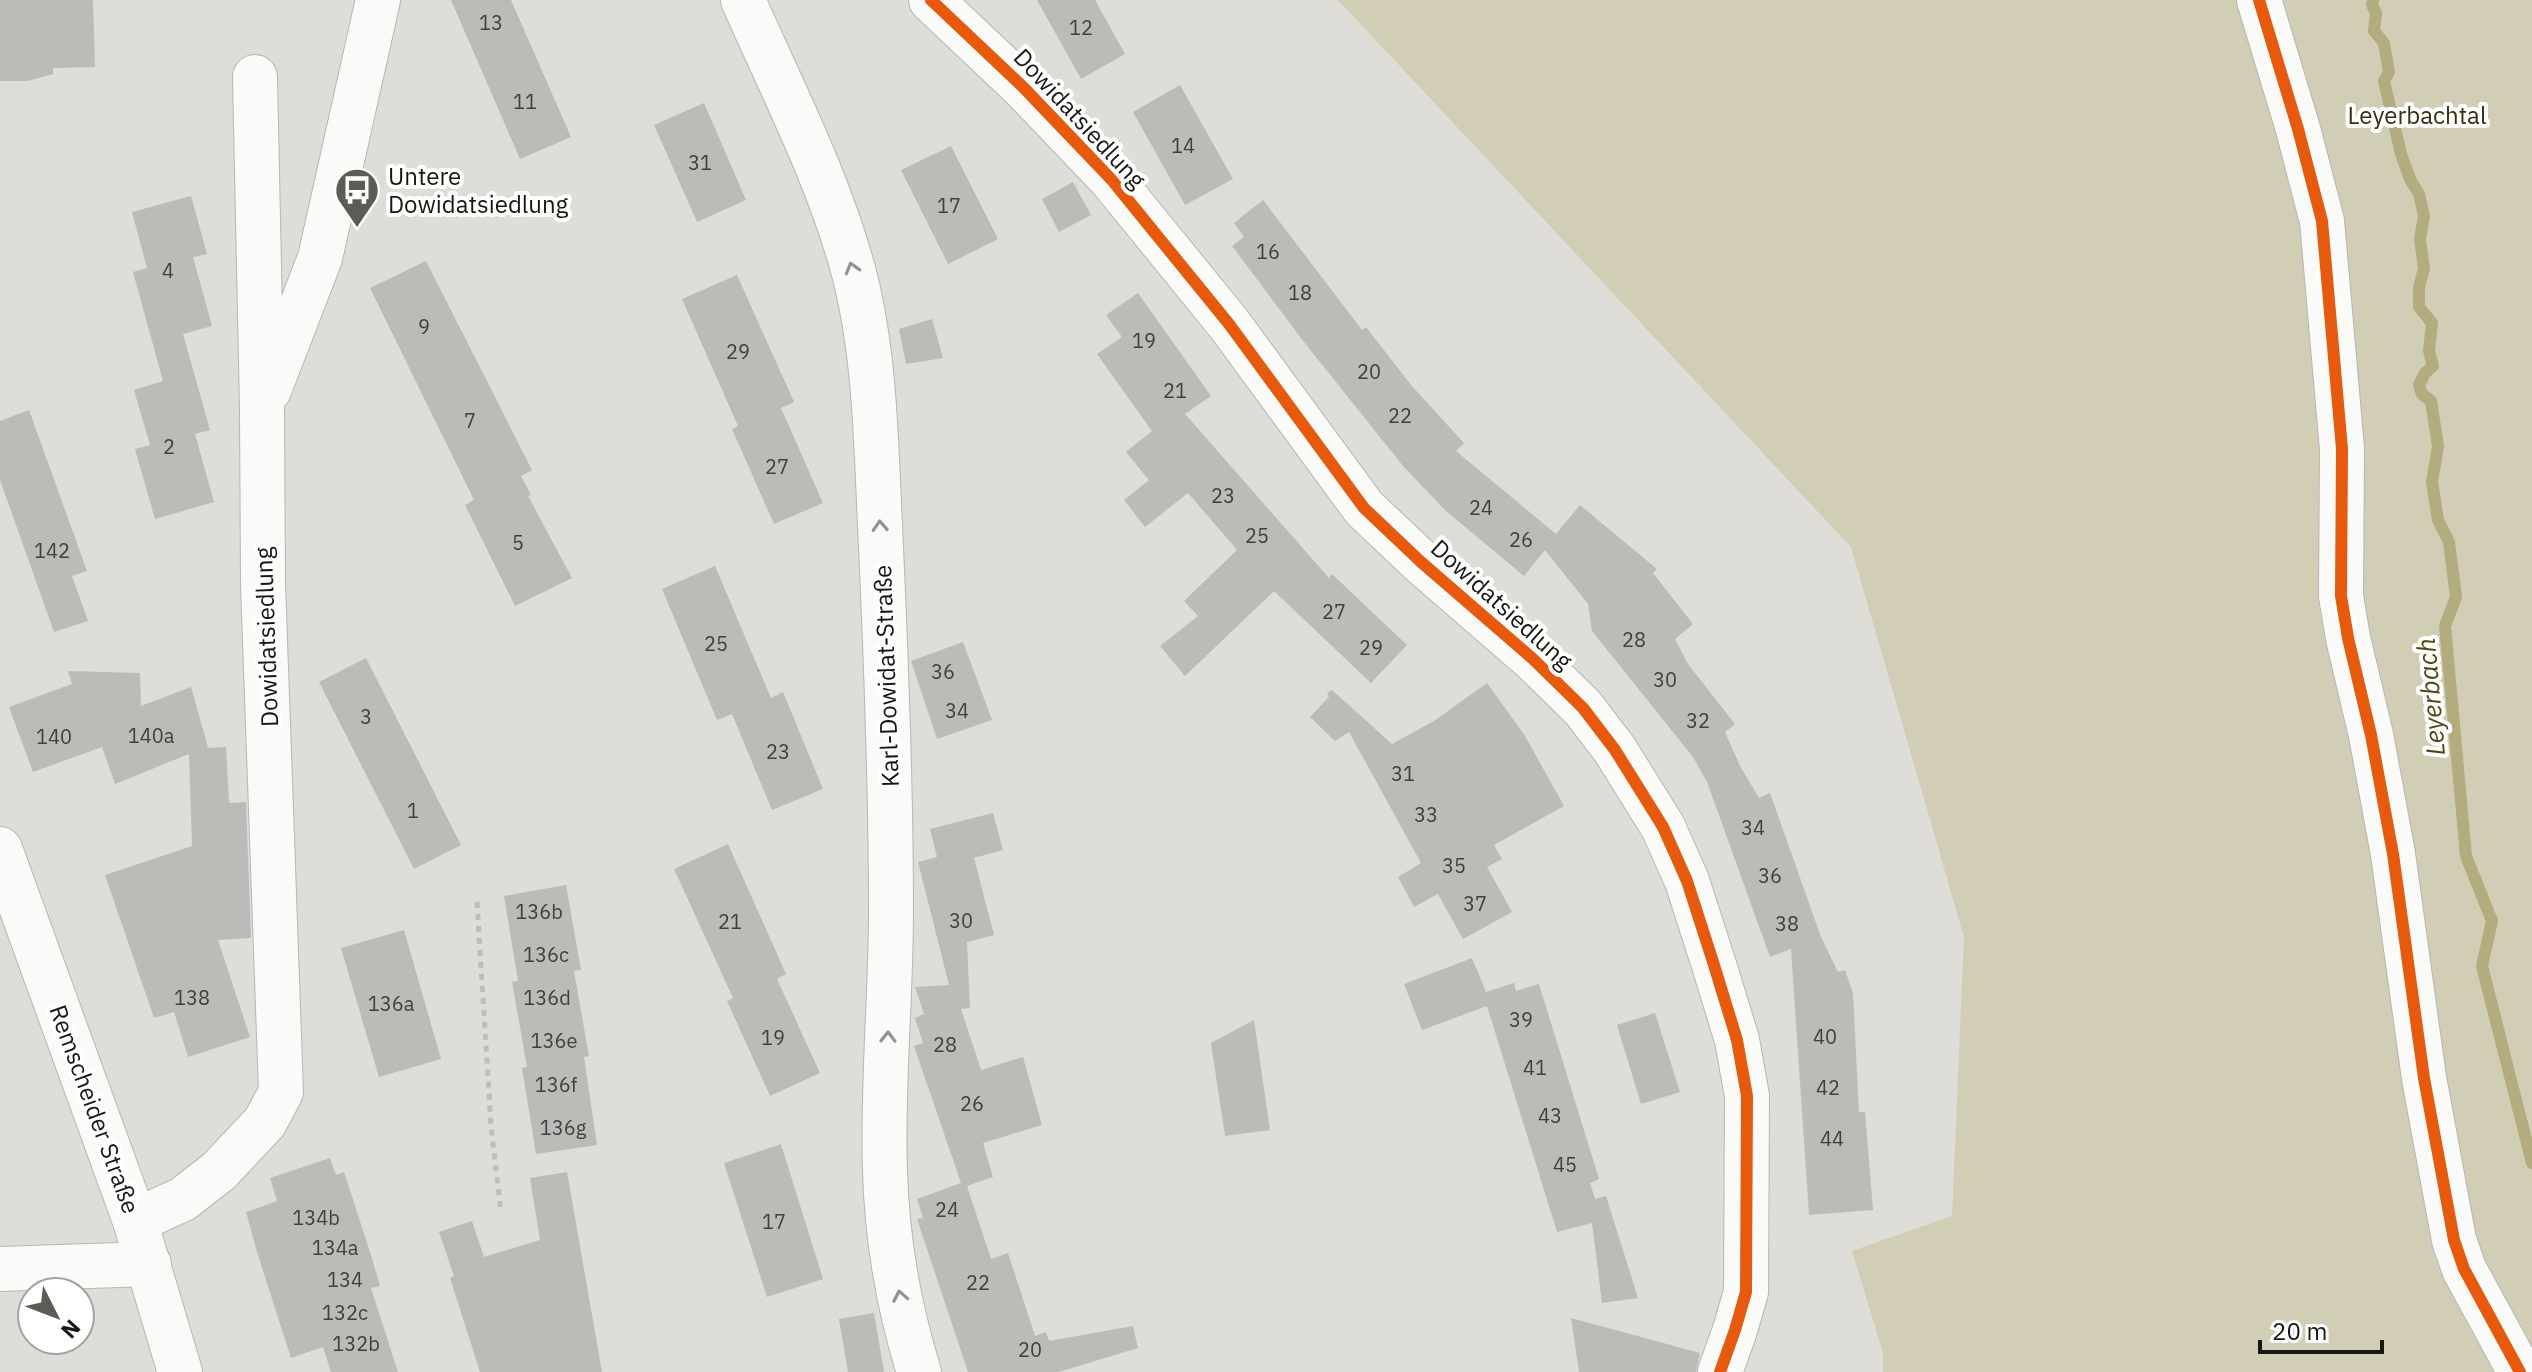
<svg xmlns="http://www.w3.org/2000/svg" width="2532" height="1372" font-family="'IBM Plex Sans',sans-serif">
<rect width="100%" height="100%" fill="#deddd8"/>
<path fill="#d1ceb5" d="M1338,0h1194v1372h-649v-19l-31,-102 100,-35 12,-279 -113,-390z"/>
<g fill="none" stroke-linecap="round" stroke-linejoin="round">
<path stroke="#b3ac7e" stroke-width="12" d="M2373,0l-1,5 4,8 -2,18 10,12 5,29 -5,9 17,73 9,25 9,15 5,22 -4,23 4,30 -5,18v20l13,16 -3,28 4,15 -8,7 -6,12 3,9 9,7 7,45 -6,36 6,38 11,22 7,55 -11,29 21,230 26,65 -10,45 50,197"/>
</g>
<path fill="#bcbbb8" d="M0,0h93l2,67 -42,1v6l-25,7h-28z
M451,0h60l60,137 -51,22z
M1037,0h58l30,54 -44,25z
M1180,85l53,94 -48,26 -52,-93z
M704,103l42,97 -49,22 -43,-97z
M951,146l47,93 -50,25 -47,-94z
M1073,182l18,33 -32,17 -17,-33z
M191,196l16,58 -14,3 19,69 -29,8 27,96 -15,4 19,68 -59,17 -20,-70 15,-4 -16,-55 29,-9 -30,-109 14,-4 -15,-56z
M1263,200l99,130 4,-3 45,58 53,58 -8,8 100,83 24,-29 77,64 -4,4 40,51 -18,15 13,25 47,60 -10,8 15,34 19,32 11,-5 51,144 17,35 7,-2 8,23 6,119h6l8,98 -64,5 -18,-266 -21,8 -63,-175 -14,-25 -101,-126 -4,-27 -43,-54 -21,26 -78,-65 -43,-45 -99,-124 -72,-96 12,-9 -10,-14z
M426,261l106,209 -11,6 10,19 -3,1 44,82 -57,28 -50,-101 9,-5 -104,-212z
M737,275l57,127 -13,6 42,95 -49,21 -42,-95 6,-3 -56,-127z
M1138,293l73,103 -26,18 144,164 3,-4 75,71 -36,38 -97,-92 -89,85 -25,-30 38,-30 -14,-15 53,-51 -49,-57 -43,34 -21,-27 25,-20 -23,-28 26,-21 -55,-77 25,-17 -16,-22z
M932,319l11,39 -37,6 -7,-35z
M29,410l58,161 -15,5 16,45 -34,11 -54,-152v-59z
M715,566l56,132 12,-6 40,97 -51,21 -40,-96 -15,6 -55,-131z
M963,642l29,78 -55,19 -26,-78z
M366,658l95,187 -47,24 -95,-187z
M68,671l72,2 1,33 50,-19 17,60 -2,1 20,-1 3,56 17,-1 5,136 -33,2 32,97 -62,20 -14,-45 -20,6 -49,-143 87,-29 -3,-92 -74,30 -13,-37 -69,25 -24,-65 63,-23z
M1487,683l38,53 39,70 -70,39 8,14 -15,8 25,45 -49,27 -25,-45 -24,13 -16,-30 23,-14 -72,-131 -14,9 -25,-24 19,-20 -2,-4 5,-3 60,54 42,-23z
M993,813l10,37 -29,8 20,77 -27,7 3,66 -9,1 20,61 42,-13 19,68 -59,18 10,34 -26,9 24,73 17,-6 27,83 11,-4 3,9 84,-15 5,22 -79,24h-91l-51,-153 6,-1 -6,-19 44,-16 -47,-137 9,-3 -8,-25 9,-4 -9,-27 34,-2 -31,-123 19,-5 -7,-28z
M728,844l58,130 -9,5 43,94 -50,23 -43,-95 6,-3 -59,-129z
M566,885l15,85 -7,1 15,85 -5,1 13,88 -61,9 -14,-86 5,-1 -15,-85 6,-1 -14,-85z
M404,930l37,129 -62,18 -38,-129z
M1472,958l14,34 28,-9 2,8 23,-7 60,195 -9,4 5,16 11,-3 32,102 -36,5 -10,-80 -35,9 -70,-226 -65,24 -18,-46z
M1655,1013l25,79 -39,12 -24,-79z
M1254,1020l16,110 -45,6 -14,-93z
M781,1144l42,135 -56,18 -43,-134z
M330,1158l6,17 8,-3 27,83 9,31 -9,2 27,84h-67l-8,-25 -32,11 -34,-106 -11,-40 31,-11 -7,-23z
M567,1172l35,200h-122l-30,-94 4,-2 -15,-44 33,-11 12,36 56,-17 -10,-62z
M874,1313l10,59h-36l-9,-53z
M1571,1318l129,35 -4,19h-117z"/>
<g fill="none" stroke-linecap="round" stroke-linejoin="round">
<g stroke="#b8b6b3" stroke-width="46">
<path id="minor" d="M743,0c39,89 86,179 111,273 21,81 22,168 26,252 6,129 11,257 11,386 0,87 -9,174 -6,260 2,68 14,137 34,201
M931,0l92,87 88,92 118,145 135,184 57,54 112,97 50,49 32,42 48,77 24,54 27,84 23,75 10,56 -1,196 -11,38 -15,42
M2259,0l39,129 24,92 20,228 -1,147 7,42 23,97 22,119 31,224 30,162 10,29 56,103
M269,390l51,-132 58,-258
M135,1221l48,-22 36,-28 46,-49 16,-30 -18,-508 -1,-175 -7,-332
M0,1269l149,-5"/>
</g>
<g stroke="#b8b6b3" stroke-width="46">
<path id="major" d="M0,849l135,372 45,151"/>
</g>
<path stroke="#bebdbb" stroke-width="5" stroke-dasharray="6 6" stroke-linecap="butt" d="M477,902l14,224 10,86"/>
<use href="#minor" stroke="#fafaf9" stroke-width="44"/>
<use href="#major" stroke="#fafaf9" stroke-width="44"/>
<g stroke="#fff" stroke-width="17">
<path id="cycleway" d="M931,0l92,87 88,92 118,145 135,184 57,54 112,97 50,49 32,42 48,77 24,54 27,84 23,75 10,56 -1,196 -11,38 -15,42
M2259,0l39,129 24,92 20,228 -1,147 7,42 23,97 22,119 31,224 30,162 10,29 56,103"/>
</g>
<use href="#cycleway" stroke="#e8590c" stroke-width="12"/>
</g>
<defs><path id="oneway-chevron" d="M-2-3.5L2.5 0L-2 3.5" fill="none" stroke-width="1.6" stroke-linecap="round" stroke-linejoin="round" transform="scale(2)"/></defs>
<g stroke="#939391">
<use href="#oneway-chevron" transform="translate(852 268) rotate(-106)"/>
<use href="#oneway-chevron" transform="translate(880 526) rotate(-93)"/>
<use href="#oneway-chevron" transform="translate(888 1037) rotate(-89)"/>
<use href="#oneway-chevron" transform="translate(900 1296) rotate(-101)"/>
</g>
<defs>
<g id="bus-pin" transform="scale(2.3)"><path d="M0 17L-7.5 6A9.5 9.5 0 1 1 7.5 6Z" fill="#5c5c57" stroke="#fff"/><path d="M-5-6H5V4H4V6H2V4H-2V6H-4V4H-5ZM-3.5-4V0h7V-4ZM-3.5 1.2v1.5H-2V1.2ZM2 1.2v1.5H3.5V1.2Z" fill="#fff"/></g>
</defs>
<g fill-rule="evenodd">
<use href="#bus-pin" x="357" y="190"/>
</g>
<g text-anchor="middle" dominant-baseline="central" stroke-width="8" stroke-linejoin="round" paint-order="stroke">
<g font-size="20" fill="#403f3c">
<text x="491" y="22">13</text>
<text x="1081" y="27">12</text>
<text x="525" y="101">11</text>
<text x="1183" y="145">14</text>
<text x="700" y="162">31</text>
<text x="949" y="205">17</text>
<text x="1268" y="251">16</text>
<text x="168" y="270">4</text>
<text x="1300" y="292">18</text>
<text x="424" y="326">9</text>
<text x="1144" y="340">19</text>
<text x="738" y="351">29</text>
<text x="1369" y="371">20</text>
<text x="1175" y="390">21</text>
<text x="1400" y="415">22</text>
<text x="470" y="420">7</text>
<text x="169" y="446">2</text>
<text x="777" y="466">27</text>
<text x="1223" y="495">23</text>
<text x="1481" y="507">24</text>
<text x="1257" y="535">25</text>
<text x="1521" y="539">26</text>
<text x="518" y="542">5</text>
<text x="52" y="550">142</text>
<text x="1334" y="611">27</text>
<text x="1634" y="639">28</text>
<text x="716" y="643">25</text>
<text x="1371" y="647">29</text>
<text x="943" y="671">36</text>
<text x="1665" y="679">30</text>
<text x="957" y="710">34</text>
<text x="366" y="716">3</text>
<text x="1698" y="720">32</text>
<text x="151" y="735">140a</text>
<text x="54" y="736">140</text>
<text x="778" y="751">23</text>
<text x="1403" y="773">31</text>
<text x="413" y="810">1</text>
<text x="1426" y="814">33</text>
<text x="1753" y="827">34</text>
<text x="1454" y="865">35</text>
<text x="1770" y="875">36</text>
<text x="1475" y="903">37</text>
<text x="539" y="911">136b</text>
<text x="961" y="920">30</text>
<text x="730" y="921">21</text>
<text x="1787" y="923">38</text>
<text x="546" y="954">136c</text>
<text x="192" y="997">138</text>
<text x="547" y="997">136d</text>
<text x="391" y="1003">136a</text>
<text x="1521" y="1019">39</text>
<text x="1825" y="1036">40</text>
<text x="773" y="1037">19</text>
<text x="554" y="1040">136e</text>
<text x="945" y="1044">28</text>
<text x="1535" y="1067">41</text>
<text x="556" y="1084">136f</text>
<text x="1828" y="1087">42</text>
<text x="972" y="1103">26</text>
<text x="1550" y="1115">43</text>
<text x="563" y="1127">136g</text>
<text x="1832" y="1138">44</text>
<text x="1565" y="1164">45</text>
<text x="947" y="1209">24</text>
<text x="316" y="1217">134b</text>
<text x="774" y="1221">17</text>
<text x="335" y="1247">134a</text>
<text x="345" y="1279">134</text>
<text x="978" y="1282">22</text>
<text x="345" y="1312">132c</text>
<text x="356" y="1343">132b</text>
<text x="1030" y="1349">20</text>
</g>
<g font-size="24" fill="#332f11" stroke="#fff">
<text x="2417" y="115">Leyerbachtal</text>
</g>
<g font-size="24" fill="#161612" stroke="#fff">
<text transform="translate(1080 118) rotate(47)">Dowidatsiedlung</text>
<text transform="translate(1502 604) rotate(42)">Dowidatsiedlung</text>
<text transform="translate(266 637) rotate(-92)">Dowidatsiedlung</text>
<text transform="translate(886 676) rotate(-92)">Karl-Dowidat-Straße</text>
<text transform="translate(95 1109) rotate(70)">Remscheider Straße</text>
</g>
<g font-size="24" fill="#161612" stroke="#fff" text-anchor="start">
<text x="388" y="176">Untere<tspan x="388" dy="28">Dowidatsiedlung</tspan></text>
</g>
<g font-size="26" font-style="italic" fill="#4d4613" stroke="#fff">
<text transform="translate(2430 697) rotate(-95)">Leyerbach</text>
</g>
</g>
<g transform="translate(56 1316) rotate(132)"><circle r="38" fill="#ffffff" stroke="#a2a2a0" stroke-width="2"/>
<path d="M0-6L14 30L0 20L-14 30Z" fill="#5c5c57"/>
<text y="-12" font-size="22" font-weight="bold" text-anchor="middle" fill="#161612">N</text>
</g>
<path d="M2260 1340v12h122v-12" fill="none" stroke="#161612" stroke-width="4"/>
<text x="2272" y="1340" font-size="24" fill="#161612" stroke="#ffffff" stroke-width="6" paint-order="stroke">20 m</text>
</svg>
